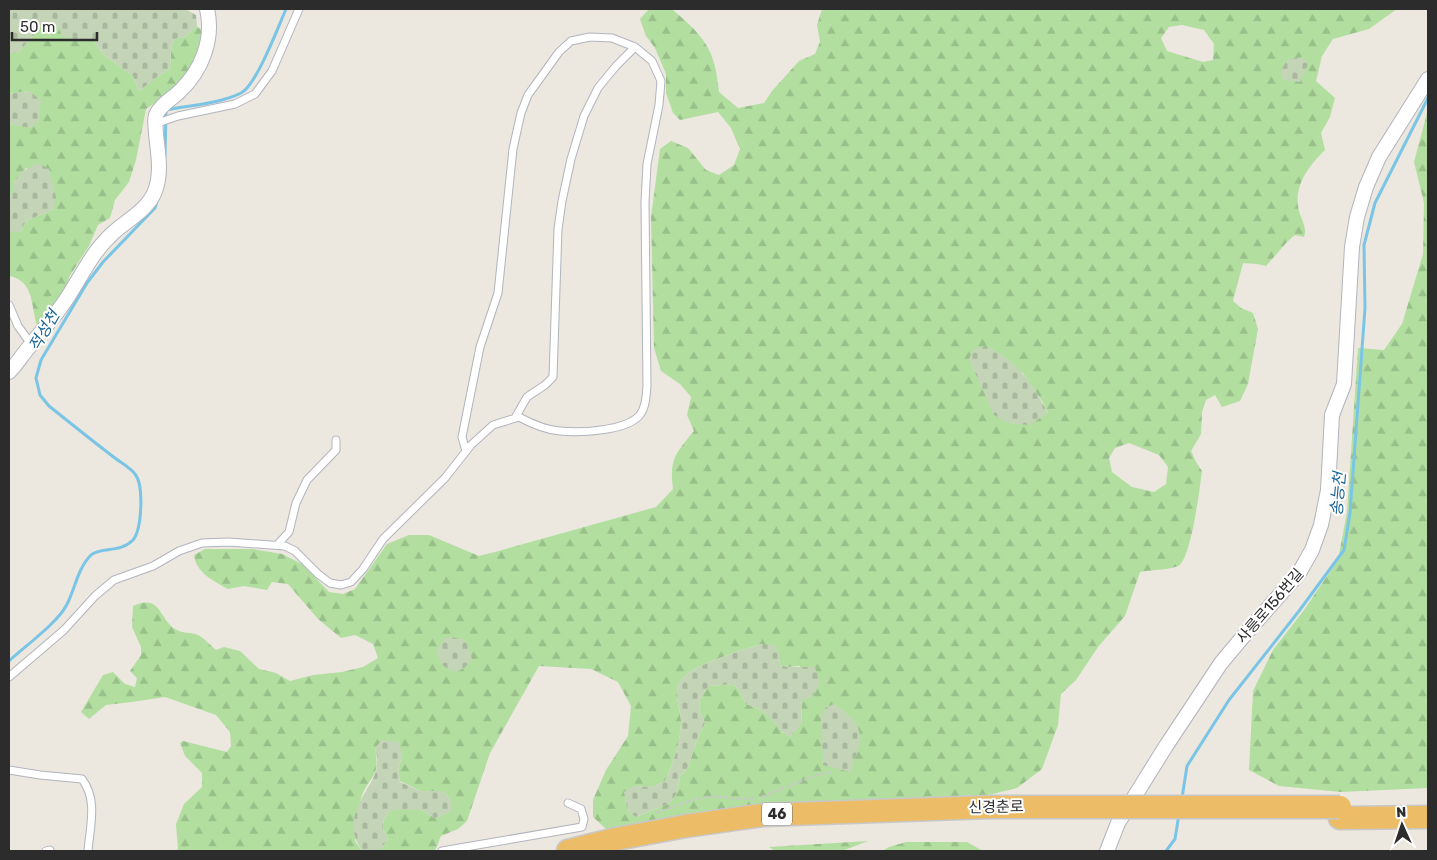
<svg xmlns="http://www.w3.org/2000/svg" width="1437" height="860" font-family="Rubik,'Noto Sans KR',sans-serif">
<defs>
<pattern id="forest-firs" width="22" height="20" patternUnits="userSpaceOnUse" patternTransform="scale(1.25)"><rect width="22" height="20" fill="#b2dfa0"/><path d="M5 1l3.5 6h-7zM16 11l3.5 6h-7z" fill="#99c08a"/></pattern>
<pattern id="cemetery-stones" width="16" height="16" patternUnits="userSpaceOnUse" patternTransform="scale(1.25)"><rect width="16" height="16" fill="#c4d5b7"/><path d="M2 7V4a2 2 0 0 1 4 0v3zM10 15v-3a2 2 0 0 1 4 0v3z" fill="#a9b79e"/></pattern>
</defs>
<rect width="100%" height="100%" fill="#ece7df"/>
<path fill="url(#forest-firs)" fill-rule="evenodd" d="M649,9h23c32,28 43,39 47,83l19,16 26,-5 8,-12 27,-30 16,-7 5,-12 -3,-17 5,-16h575l-28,20 -36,10 -11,17 -6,25 19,17 -5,19 -9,16 4,17c-15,15 -30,33 -27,56 1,11 10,20 6,31l-9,-2 -8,7 -21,24 -9,-2 -14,-1 -10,38 8,7 12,5 5,16 -10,55 -8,17 -18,6 -7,-12 -9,5 -4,12 -1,22 -10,17 5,11 6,9c-2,15 -11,90 -24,95 -8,4 -29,4 -38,6l-15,44 -27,31 -22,33 -15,14 -3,31 -16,44 -25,19 -45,11 -363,33 -16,-15v-17l13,-30 22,-34 3,-30 -13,-24 -27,-13 -52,-3 -49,87 -23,68 -9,8 -17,7 -6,15h-56l9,-12c-7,-12 -7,-19 3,-29h30l14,8 15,-6 1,-11 -7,-10h-24l-20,-10 -2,-10 4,-16 -27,-7c6,31 -6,27 -14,50 -4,13 -4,29 -6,43l7,10h-186l2,-2 -2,-25 8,-20 18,-17v-14l-17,-17 -5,-13 3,-2 44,11 4,-6 -1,-14 -14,-17 -51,-18 -33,5 -26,3 -17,14 -8,-7 22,-37 10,-3 12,12 10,3 2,-9 -7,-7 11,-16v-8l-9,-20 1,-21c28,-13 26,13 42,23 8,5 16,3 23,6 6,3 12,10 18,15l8,-3 16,4 19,18 17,4 14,8 23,-6 29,-3 21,-5 15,-9 -5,-14 -18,-9 -14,3 -23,-19 -30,-35 -16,-2 -5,8 -23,-4 -16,3c-14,-8 -32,-16 -34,-34l11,-6h48l29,5 20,10 27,28 14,2 12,-5 32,-45 22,-9h20l50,21 16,-4 161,-45 17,-18c-4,-30 3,-36 21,-58l-7,-16 4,-18 -11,-13 -19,-13 -7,-23 -3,-131 9,-68 11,-8 17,7 18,22 13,5 15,-10 6,-16 -9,-21 -13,-16 -38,8 -7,-7 -7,-20v-19l-11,-26 -9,-12 -6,-17zM1182,25l22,5 10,14 -1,16 -10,2 -36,-11 -6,-13 8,-11zM1022,372l20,29 6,12 -54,2 -6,-15zM1129,443l30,12 9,12 -2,17 -12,8 -22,-5 -20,-15 -3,-14 6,-10zM761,644l18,10 1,11 7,2 13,-1 2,57 -19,10c-12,-16 -18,-23 -37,-29l-7,-14 -6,-6 -24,2c-12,13 -12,21 -4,37l-8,17 -9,27 -8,10 -3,16 -7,10 -34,14 -8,-5 5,-26 20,1 12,-6c9,-21 15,-36 16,-59 0,-13 -9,-31 0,-42 13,-16 59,-29 80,-36zM823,741l36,5 -36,18z
M40,26h18l34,13 12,16 29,21 6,15 22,-17 8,-4c4,-14 -1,-18 6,-31l10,-2 12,-11 5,5c-1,7 0,14 -2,20 -7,28 -32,43 -54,58l-10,51 -7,22 -14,18 -5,18 -12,7 -9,21 -20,31 -3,15 -23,34h-6c-6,-20 -3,-46 -28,-50v-44h11l6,-11 28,-12 -5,-40 -23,-1 -12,14 -1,11 -4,5v-77l4,4 16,-34 -20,3v-41h8l13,-13z
M1428,109v679l-87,4 -62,-6 -30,-16 4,-79 20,-41 31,-40 34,-50 9,-48 11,-164 26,2 18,-26 21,-70 1,-51 -10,-41z
M868,841l-26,10h-67l-6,-4z
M906,842h61l16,9h-101l7,-4z"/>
<path fill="url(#cemetery-stones)" d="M9,9h176l11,6 1,11 -12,11 -10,2c-7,13 -2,17 -6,31l-8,4 -22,17 -6,-15 -29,-21 -12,-16 -13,2 -17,-5 -4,-10h-18l-10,14 -13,13h-8z
M1303,57l5,7 -8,18 -16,-2 -4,-8 8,-13z
M29,91l12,9 -2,21 -8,7 -18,-3 -4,-4v-27z
M38,163l11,6 7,28 -2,12 -28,12 -6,11h-11v-34c5,-5 3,-8 5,-15 3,-10 15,-16 24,-20z
M986,346c34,17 44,35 62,67l-19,12 -21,-2 -14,-8 -25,-56 5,-10z
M451,637l12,2 6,8 3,13 -8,8 -8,4c-15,-6 -16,-7 -19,-22l8,-12z
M761,644l13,1 5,9 1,11 7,2h28l5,17 -8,13 -11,4 1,22 -12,15c-20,-14 -17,-26 -44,-34l-7,-14 -6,-6 -24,2c-12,13 -12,21 -4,37l-8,17 -9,27 -8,10 -3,16 -7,10 -34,14 -8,-5 -4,-20 9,-6 20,1 12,-6c9,-20 15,-37 16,-59 0,-13 -9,-31 0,-42 13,-16 60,-29 80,-36z
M834,704c34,24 29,32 16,68l-27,-7 -2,-49 4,-8z
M382,740l17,2 3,13 -4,16 2,11 20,9h24l7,10v11l-16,6 -14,-8h-30c-10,10 -10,17 -3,29l-9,12h-17c-15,-22 -8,-41 5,-62 5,-8 10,-16 10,-26 1,-5 -1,-10 -2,-15z"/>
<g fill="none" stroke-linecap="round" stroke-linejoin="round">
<path stroke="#7ac5e6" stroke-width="3" d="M165,156l1,-46c24,-5 53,-6 75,-17 15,-7 38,-68 45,-84
M9,661c14,-13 49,-39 57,-55 9,-16 11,-37 25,-51 10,-9 28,-1 42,-15 9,-11 11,-55 2,-66 -5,-7 -17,-13 -24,-19 -21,-16 -42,-33 -62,-49l-9,-11 -4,-17 5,-18 46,-77 16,-21 52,-54 2,-7
M1182,798l5,-32 42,-66 70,-89 45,-61 6,-37 15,-205 -1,-63 11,-42 53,-105
M1166,851l9,-12 4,-25"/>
<g stroke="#b2b4be" stroke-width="9">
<path id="service" d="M155,124l23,-8 57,-12 20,-10 17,-23 27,-62
M9,305l9,21 13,18
M515,418l12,-21 18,-12 8,-8 5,-148 4,-28 9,-42 13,-43 14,-28 18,-22 19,-19
M277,545l12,-13 7,-29 11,-23 29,-30v-10
M9,677l55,-47 31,-34 19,-16 39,-14 26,-15 23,-8 26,-1 57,4 10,5 23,23 12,9 11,2 10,-3 12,-13 20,-30 62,-61 26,-33 22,-20 26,-8c13,7 26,13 41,14 20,2 65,0 79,-15 7,-8 7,-20 8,-30l-2,-184 2,-38 12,-59 2,-24 -9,-20 -17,-14 -23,-9 -22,-1 -19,4 -12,11 -31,43 -7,18 -8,36 -15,144 -18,54 -18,90 4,14
M9,770l31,5 42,4c16,21 8,47 6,72
M46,851l4,-1
M442,851l140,-24 2,-8 -3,-10 -13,-6"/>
</g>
<g stroke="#b2b4be" stroke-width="16">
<path id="minor" d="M9,372c8,-8 13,-17 21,-26 13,-17 28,-33 39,-51 14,-22 24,-44 44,-62 14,-13 35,-23 42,-42 7,-18 3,-38 1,-57 0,-6 -2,-13 0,-19 4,-10 16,-16 24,-24 22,-21 34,-52 27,-82
M1107,851l11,-28 10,-16 38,-61 55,-83 26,-31 52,-59 13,-23 9,-25 7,-35 4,-75 12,-31 8,-137 5,-30 9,-30 13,-30 49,-78"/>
</g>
<g stroke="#c8c8c8" stroke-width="25">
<path id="trunk" d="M1340,818l88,-1
M568,851l48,-12 70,-13 77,-11 227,-8"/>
</g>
<path stroke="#c8c8c8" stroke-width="2" stroke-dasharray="4 2.5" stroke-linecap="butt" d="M762,797l54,-22 15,-3
M655,813l41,-14 17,-3 24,3 18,-1"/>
<use href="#service" stroke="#fff" stroke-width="7"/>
<use href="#minor" stroke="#fff" stroke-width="14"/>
<use href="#trunk" stroke="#edbc66" stroke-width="22"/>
<g stroke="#c8c8c8" stroke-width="25" stroke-linecap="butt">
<path id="trunk-bridge" d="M990,807h350"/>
</g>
<use href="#trunk-bridge" stroke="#edbc66" stroke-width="22"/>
</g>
<g text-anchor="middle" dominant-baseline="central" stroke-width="4" stroke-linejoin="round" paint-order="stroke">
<rect fill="#fff" stroke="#6b6b6b" stroke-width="1" x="762" y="802.5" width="30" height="23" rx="4"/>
<g font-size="14" font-weight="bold" fill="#2c2c2c">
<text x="777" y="814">46</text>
</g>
<g font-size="15" fill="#2c2c2c" stroke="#fff">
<text transform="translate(1270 606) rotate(-49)">사릉로156번길</text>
<text transform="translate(996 807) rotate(-1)">신경춘로</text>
</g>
<g font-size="16" font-style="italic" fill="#176394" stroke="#fff">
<text transform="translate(44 331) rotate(-60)">적성천</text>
<text transform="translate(1338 494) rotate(-85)">송능천</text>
</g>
</g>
<rect width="1437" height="860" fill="none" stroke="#2c2c2c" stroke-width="20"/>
<g transform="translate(1402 825) rotate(357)" stroke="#ffffff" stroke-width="4" paint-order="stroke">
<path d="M0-4L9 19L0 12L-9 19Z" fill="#2c2c2c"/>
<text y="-8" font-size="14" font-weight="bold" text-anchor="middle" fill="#2c2c2c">N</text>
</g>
<path d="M12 32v8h85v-8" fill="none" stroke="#2c2c2c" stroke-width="2.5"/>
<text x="20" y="32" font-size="15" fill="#2c2c2c" stroke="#ffffff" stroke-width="4" paint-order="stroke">50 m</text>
</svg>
